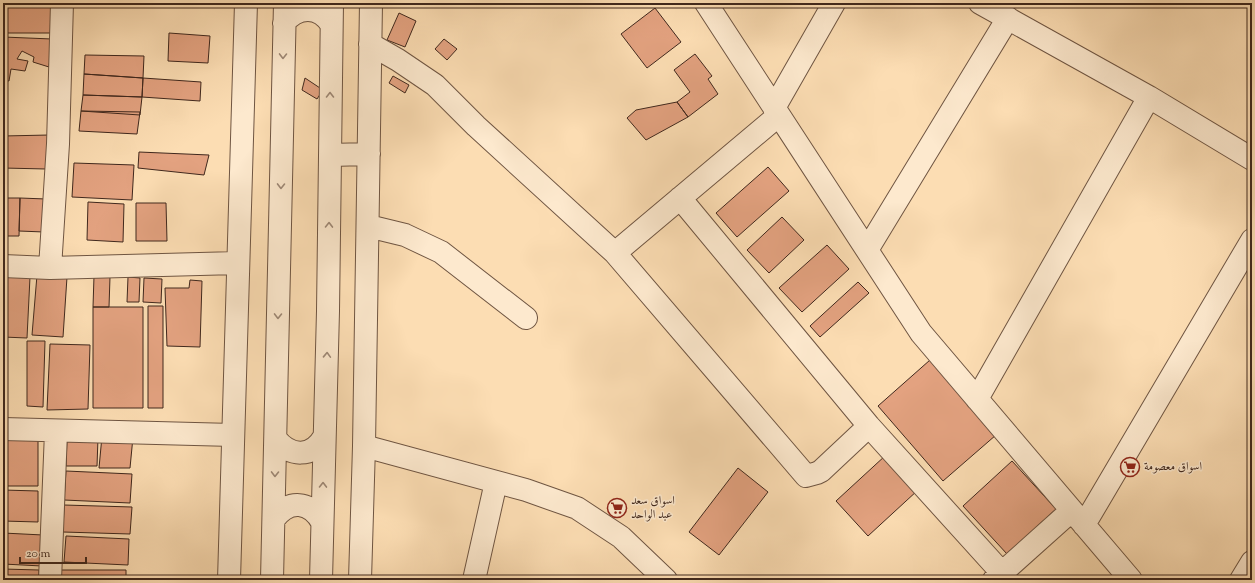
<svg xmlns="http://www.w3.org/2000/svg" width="1255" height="583" font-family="'Sorts Mill Goudy',Amiri,serif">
<rect width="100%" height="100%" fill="#fcddb3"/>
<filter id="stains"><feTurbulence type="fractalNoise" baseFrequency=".005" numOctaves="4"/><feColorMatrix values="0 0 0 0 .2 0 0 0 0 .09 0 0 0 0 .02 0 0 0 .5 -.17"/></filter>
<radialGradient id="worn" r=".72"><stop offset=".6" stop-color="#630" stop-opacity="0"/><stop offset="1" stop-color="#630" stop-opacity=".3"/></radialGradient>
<path fill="#e3a280" stroke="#40281d" d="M3,7h49v26h-49z
M655,8l26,34 -34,26 -26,-34z
M399,13l17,8 -11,26 -18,-7z
M169,33l41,3 -2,27 -40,-2z
M3,37l49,2 -3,28 -16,-5 1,-5 -12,-6 -5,8 11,2 -3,10 -14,-2 -2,12 -6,-1z
M444,39l13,10 -10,11 -12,-11z
M695,54l17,22 -4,3 10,15 -30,23 -11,-15 13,-10 -16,-22z
M85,55l59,1 -1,22 -59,-4z
M84,74l59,4 -1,19 -59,-2z
M393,76l16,9 -4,8 -16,-10z
M143,78l58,4 -1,19 -58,-4z
M305,78l18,12 -6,9 -15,-9z
M83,95l59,2 -2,18 -59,-4z
M677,102l11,15 -42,23 -19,-22 9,-8z
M81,111l59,1 -3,22 -58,-3z
M49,135l-3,34 -43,-1v-32z
M139,152l70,3 -5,20 -66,-7z
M74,163l60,2 -2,35 -60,-3z
M768,167l21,24 -52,46 -21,-24z
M3,198h17l-1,38h-16z
M20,198l26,1 -2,33 -25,-1z
M88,202l36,2 -1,38 -36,-2z
M136,203h30l1,38h-31z
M782,217l22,23 -35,33 -22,-23z
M827,245l22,24 -47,43 -23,-24z
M37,275l30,2 -4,60 -31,-2z
M3,276l27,1 -3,61 -24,-1z
M94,276l16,1 -1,30h-16z
M128,277l12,1 -1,24h-12z
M144,278l18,1 -1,24 -18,-1z
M190,280l12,1 -2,66 -33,-1 -2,-58h24z
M858,282l11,11 -49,44 -10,-11z
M148,306h15v102h-15z
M93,307h50v101h-50z
M27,341h18l-2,66 -16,-1z
M50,344l40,1 -2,64 -41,1z
M930,360l66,75 -53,46 -65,-75z
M38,436v50h-35v-49z
M102,436l31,1 -3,31h-31z
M67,438h31l-1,28h-31z
M886,455l32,35 -50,46 -32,-35z
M1012,461l44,48 -49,45 -44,-48z
M738,468l30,24 -49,63 -30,-23z
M66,471l66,3 -2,29 -66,-3z
M3,490l35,1v31l-35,-1z
M64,505l68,2 -2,27 -67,-2z
M3,533l40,2 -1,31 -39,-2z
M66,536l63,3 -1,26 -64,-3z
M3,569l36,1v10h-36z
M60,570h66v10h-66z"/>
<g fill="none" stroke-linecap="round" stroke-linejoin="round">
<g stroke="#6f5542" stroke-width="24">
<path id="minor" d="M706,3l215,330 210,247
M980,3l169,94 103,62
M284,23c13,-17 35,-18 47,1
M370,44l28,16 37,25 41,41 139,127 191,223 11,-3 4,-2 48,-45
M774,108l60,-105
M330,155l39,-1
M680,198l189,228 133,147
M368,226l37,9 36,17 85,66
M867,250l141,-232
M615,253l164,-138
M3,266l47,2 187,-5
M50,268l8,-124 4,-141
M977,399l172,-302
M3,429l230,6
M276,439c14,18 36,19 48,-2
M364,446l162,44 51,18 44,29 45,43
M274,519c15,-20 36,-18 48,3
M1084,525l168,-285
M50,580l6,-148
M229,580l17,-577
M272,580l13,-577
M321,580l7,-269 4,-308
M360,580l4,-134 7,-443
M474,580l22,-98
M994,580l77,-69
M1241,580l11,-18"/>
</g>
<use href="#minor" stroke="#fde9ce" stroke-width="22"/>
</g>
<defs><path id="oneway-chevron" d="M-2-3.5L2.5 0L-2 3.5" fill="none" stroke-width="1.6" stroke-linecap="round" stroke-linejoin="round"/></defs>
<g stroke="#9e8876">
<use href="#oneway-chevron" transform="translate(283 56) rotate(91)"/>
<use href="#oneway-chevron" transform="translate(330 95) rotate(-90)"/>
<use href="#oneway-chevron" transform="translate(281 186) rotate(91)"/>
<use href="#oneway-chevron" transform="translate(329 225) rotate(-89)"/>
<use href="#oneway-chevron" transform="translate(278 316) rotate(91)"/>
<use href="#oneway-chevron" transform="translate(327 355) rotate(-88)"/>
<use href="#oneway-chevron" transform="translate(275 474) rotate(91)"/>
<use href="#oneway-chevron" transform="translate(323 485) rotate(-89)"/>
</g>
<defs>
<g id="supermarket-ring" transform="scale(1)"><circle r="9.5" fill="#fde9ce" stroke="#8f2418" stroke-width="1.5"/><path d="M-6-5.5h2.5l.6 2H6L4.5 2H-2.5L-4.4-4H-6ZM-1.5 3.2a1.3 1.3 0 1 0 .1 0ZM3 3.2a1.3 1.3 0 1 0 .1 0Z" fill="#8f2418"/></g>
</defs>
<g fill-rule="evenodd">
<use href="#supermarket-ring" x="1130" y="467"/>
<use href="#supermarket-ring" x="617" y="508"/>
</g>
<g text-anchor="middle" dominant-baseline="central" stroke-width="3" stroke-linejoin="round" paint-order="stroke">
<g font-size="12" fill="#40281d" stroke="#fde9ce" text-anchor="start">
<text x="1144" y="467">اسواق معصومة</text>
<text x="631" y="501">اسواق سعد<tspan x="631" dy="14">عبد الواحد</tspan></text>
</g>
</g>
<rect width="1255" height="583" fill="none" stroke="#fcddb3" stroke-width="16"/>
<rect x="4" y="4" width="1247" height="575" fill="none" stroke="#40281d" stroke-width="2"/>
<rect x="8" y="8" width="1239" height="567" fill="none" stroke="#40281d"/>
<path d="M20 557v6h66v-6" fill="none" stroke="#40281d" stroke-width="2"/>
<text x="26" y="557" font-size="12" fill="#40281d" stroke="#fde9ce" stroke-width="3" paint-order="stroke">20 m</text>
<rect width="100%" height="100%" filter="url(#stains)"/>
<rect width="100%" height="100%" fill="url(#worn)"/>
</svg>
